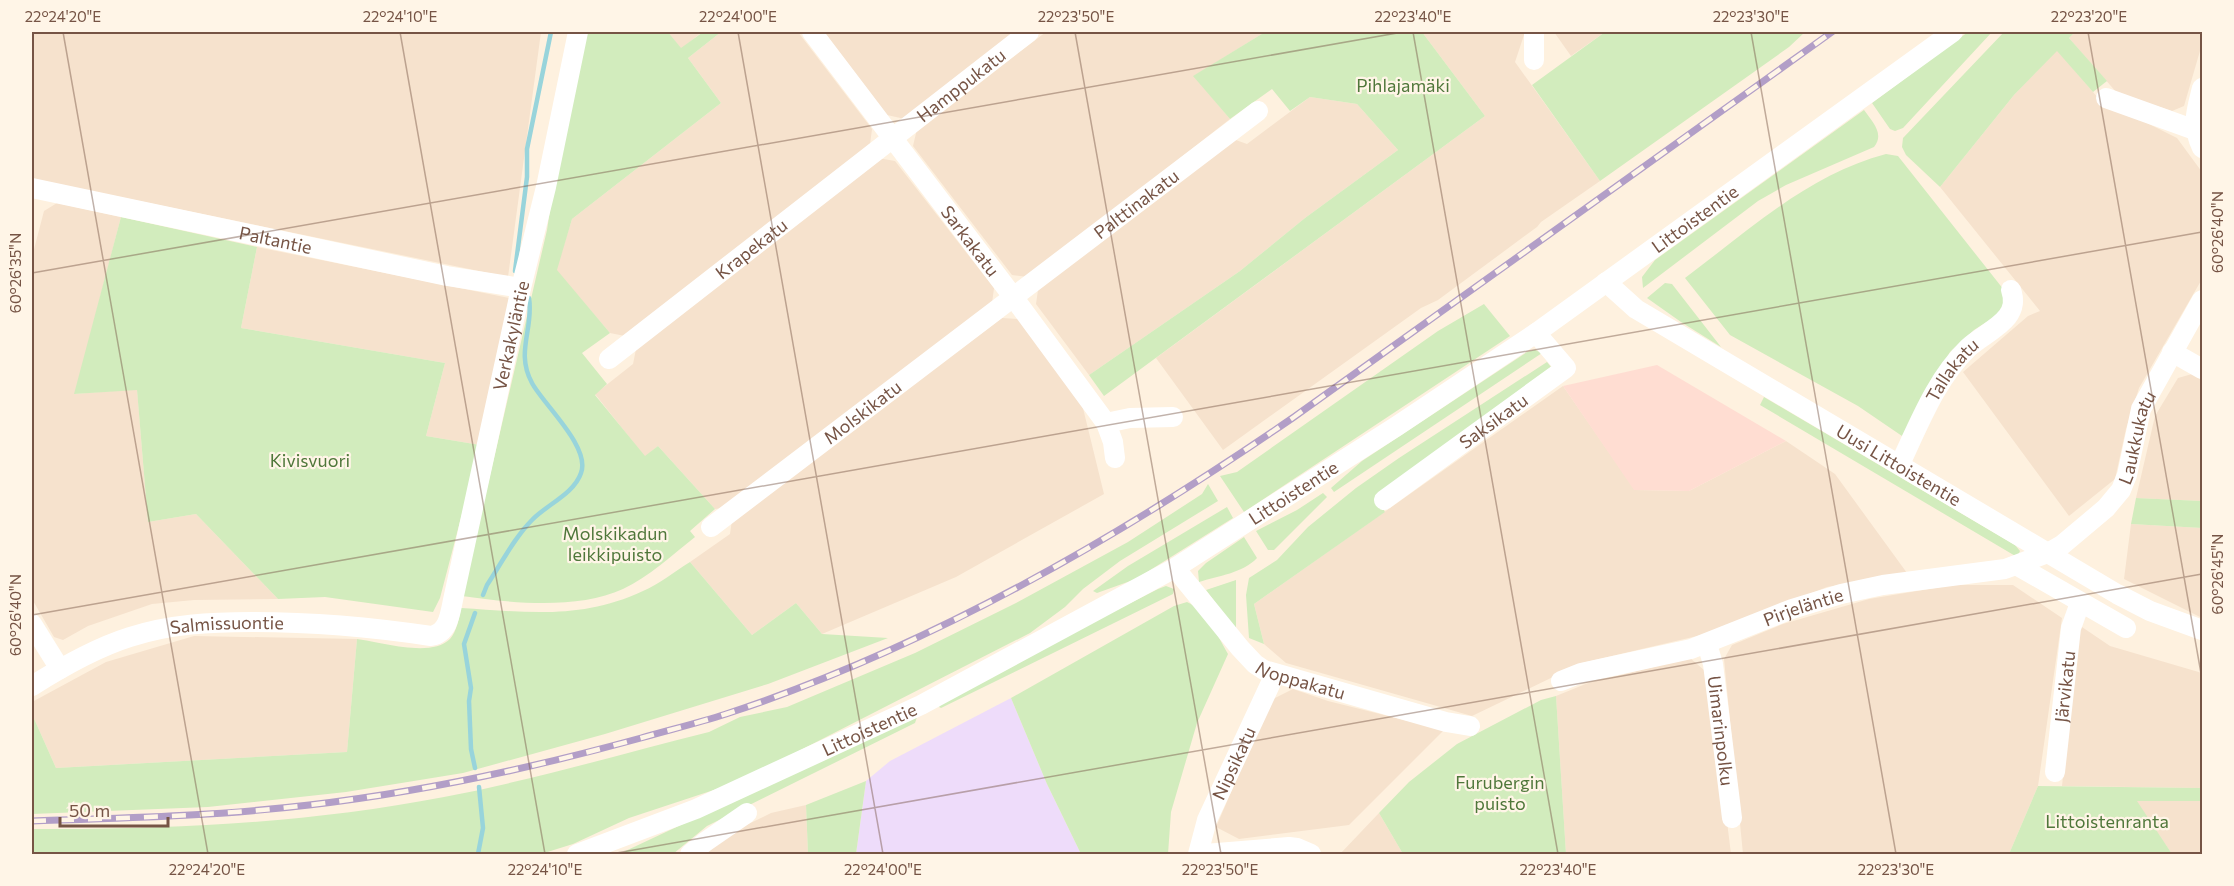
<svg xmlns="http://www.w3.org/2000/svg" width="2234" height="886" font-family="Commissioner,sans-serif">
<rect width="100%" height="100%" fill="#fef1df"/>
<path fill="#f6e2cd" d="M32,32h509l-33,245 -476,-98z
M668,32h34l-21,17z
M721,32h77l74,97 -2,15 -245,192 -15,-3 -54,-63 16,-51 149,-116 -33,-45z
M824,32h194l-113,87 -18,-4z
M1046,32h219l-71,44 36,43 -202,158 -16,-2 -99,-129 4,-17z
M1422,32h103l-10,30 85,119 -59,41 -4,5 -99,73 -17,8 -198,142 -67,-92 329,-242z
M1554,32h51l-34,24z
M2075,32h127v12l-18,62 -12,5 -55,-18 -48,-55z
M2057,50l42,49 78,39 25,34v107l-63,109 -13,41 -11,50 -46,37 -106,-144 65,-56 12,-5 -100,-124 74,-92z
M1310,97l47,7 41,46 -93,68 -65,53 -151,104 -53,-71 2,-14 195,-151 14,5z
M878,158l17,3 99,127 -2,15 -269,205 -8,1 -57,-63 -13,11 -50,-63 38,-30 3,-15z
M57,203l64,14 -46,177 62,-5 11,133 48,-8 82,85 -84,1 -42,4 -64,22 -25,14 -9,-3 -22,-38v-342l12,-46z
M257,247l252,51 -29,147 -54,-9 19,-73 -204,-35z
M1002,318l17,1 62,81 23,94 -148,83 -134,57 -26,-31 -44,32 -62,-73 40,-28 2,-14z
M2192,374l10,5v122l-66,-3 19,-82 23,-38z
M1563,386l72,104 54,1 97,-50 49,33 72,99 -80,14 -117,46 -128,30 -110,53 -186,-53 -22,-19 -10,-40z
M2131,524l71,4v90l-78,-39z
M1953,585h60l49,33 -24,168 -29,68h-266l-19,-195 8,-14 51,-21 86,-25z
M2079,625l31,21 92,27v115l-140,-2z
M194,636l163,3 -10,113 -291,16 -24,-54v-12l74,-40z
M1690,658l14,12 7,22 20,162h-165l-10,-158 32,-13z
M1293,689l35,12 116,29 -95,95 -110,14 -23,-12 55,-127z
M2136,801h66v53h-30z
M806,805l2,49h-102l26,-22 39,-19z
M1379,813l24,41h-63z"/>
<path fill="#ffddd2" d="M1657,365l129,76 -97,50 -55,-1 -71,-104z"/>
<path fill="#eedcfa" d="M1011,698l36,86 34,70h-225l10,-73 24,-20z"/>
<path fill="#d2ecbd" d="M587,32h81l13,16 22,-16h18l-33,26 33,45 -149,116 -15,51 53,63 -28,20 25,31 -12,11 50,61 13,-10 57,63 -25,22 5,6c-23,18 -46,40 -72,52 -45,21 -112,14 -161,7l85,-366 7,-46z
M1265,32h157l63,84 -381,280 -15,-21 151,-104 65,-53 93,-68 -41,-46 -47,-7 -20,14 -18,-22 -42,30 -37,-43z
M1605,32h200l-16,15 -189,134 -68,-96z
M1968,32h24l-89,96 -8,3 -5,-2 -18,-26z
M2004,32h71l-6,6 38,43 -14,11 -36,-41 -43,44 -74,92 -34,-32 -4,-8 1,-9z
M1864,110c8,11 21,24 10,37l-88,38 -28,16 -115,87 -1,-11 13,-17z
M1886,154l12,2 106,134 4,10 -9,14 -25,16 -24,22 -48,84 -44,-30 -128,-71 -45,-57c63,-47 124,-104 201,-124z
M121,217l136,30 -16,81 204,35 -19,73 54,9 -40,153 -7,14 -108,-15 -47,2 -82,-85 -48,8 -11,-132 -63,4z
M1665,283l7,1 49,63 -40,-25 -34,-24z
M1484,304l26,32 -266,176 -24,-36 17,-4 201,-141z
M1535,350l7,3 -208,139 -3,-4 31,-27 165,-109z
M1547,362l4,5 -176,129 10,16 -131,92 10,40 -15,-6 -3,-43 3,-17 28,-18 31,-33 48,-39 43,-30z
M1764,397l251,148 5,6 -3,6 -257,-152z
M1208,484l10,17 -98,60 -37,28 -18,18 -35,26 -292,149 -109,36 -56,26 -32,10h-509v-25c138,1 276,-6 412,-32 89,-17 177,-43 265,-65l31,-15 47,-10 128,-54 101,-50 112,-61 74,-48z
M1323,493l4,4 -53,53h-6l-12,-19 41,-21z
M2136,498l66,3v27l-71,-4z
M1227,507l6,11 -97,61 -39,14 -4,-2 35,-25z
M1244,537l13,21c-14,15 -39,18 -58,24l-1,-11 8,-8z
M690,562l62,73 44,-32 26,31 66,4 -120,46 -163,50 -142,39 -117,19 -138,15 -176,7v-100l24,54 291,-16 10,-113c24,3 74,19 93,0 7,-8 9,-21 11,-31 66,4 120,12 182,-17 16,-7 31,-19 47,-29z
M1236,580v51l-30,-41z
M1166,586l8,3 -1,5 -232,114 -2,-1 5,-9 214,-109z
M1187,602c19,9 31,34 41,52l-31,69 -26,89 -3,42h-87l-34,-70 -36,-86 163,-92z
M1556,696l10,158h-163l-24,-41 30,-31 48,-38 84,-44z
M917,717l-2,6 -208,103 -34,28h-54l192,-90z
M866,781l-10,73h-48l-2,-49z
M2038,786l164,2v13h-65l35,53h-163z"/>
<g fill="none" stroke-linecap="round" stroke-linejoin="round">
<path stroke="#98d4db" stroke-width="4.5" d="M515,271l12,-94v-28l24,-117
M483,595l4,-10c14,-21 27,-47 45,-65 14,-15 42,-26 49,-47 10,-26 -38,-69 -49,-90 -17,-31 2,-54 -3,-85
M475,613l-11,31 7,44 -2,13 2,48 4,19
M478,854l5,-26 -4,-41"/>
<g stroke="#fff" stroke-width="20">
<path id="s1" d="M812,32l202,266 92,125 7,19 2,16"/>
<path d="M1534,60v-28"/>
<path d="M2202,88c-6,24 -11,37 0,60"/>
<path d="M2106,98l89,32"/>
<path id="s2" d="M32,188l415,88 74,12"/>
<path id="s3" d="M1606,282l30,27 481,285 33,17 52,19"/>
<path d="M2172,352l30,17"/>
<path id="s4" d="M609,359l420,-327"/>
<path d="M1106,423l24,-5 43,-1"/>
<path id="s5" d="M1900,464c19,-40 36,-85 68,-116 18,-17 54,-28 43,-58"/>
<path id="s6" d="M1384,500l182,-132 -30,-35"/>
<path id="s7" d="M711,527l547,-416"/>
<path d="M2018,566l108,62"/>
<path id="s8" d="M1175,568l65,80 15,16 9,6 182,52 24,4"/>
<path d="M32,624l28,45"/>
<path id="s9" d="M1707,644l6,20 19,154"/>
<path id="s10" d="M1561,681l20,-8 110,-24 101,-40 49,-15 42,-9 122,-16 43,-16 14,-8 44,-37 15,-18 6,-15 14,-66 61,-109"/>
<path id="s11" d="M32,686c30,-19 63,-38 98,-49 40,-13 81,-15 122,-15 61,0 119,5 179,14 17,-3 19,-21 22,-36l68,-312 25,-101 32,-155"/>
<path id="s12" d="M2055,772l16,-144 9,-25"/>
<path id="s13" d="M577,854l119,-45 225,-104 254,-137 222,-142 139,-93 417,-301"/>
<path d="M690,854l15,-12 42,-29"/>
<path id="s14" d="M1198,854l9,-34 68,-146"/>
<path d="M1205,854l84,-7 8,1 14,6"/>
</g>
<g stroke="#b29ec7" stroke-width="7">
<path id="rail" d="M32,821c92,-3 185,-5 277,-16 112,-13 223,-37 332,-67 28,-8 57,-15 85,-24 204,-67 392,-176 568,-297l538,-385"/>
</g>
<use href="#rail" stroke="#fff5e7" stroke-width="4.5" stroke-dasharray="14" stroke-linecap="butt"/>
</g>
<path fill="none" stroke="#765445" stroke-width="1.5" stroke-opacity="0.45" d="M63,32l145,822M400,32l145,822M738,32l145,822M1075,32l146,822M1413,32l145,822M1751,32l145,822M2088,32l114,647M32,273l1371,-241M32,615l2170,-383M611,854l1591,-280"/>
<g text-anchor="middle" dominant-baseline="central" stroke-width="4.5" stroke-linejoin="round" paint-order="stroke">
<g font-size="18" fill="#765445" stroke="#fff5e7">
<text stroke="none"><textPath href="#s4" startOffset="446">Hamppukatu</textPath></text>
<text stroke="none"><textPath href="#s7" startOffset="534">Palttinakatu</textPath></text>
<text stroke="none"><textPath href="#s13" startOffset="1290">Littoistentie</textPath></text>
<text stroke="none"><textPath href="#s2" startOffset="249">Paltantie</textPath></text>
<text stroke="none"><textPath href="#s1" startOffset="262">Sarkakatu</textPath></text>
<text stroke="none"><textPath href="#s4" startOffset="180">Krapekatu</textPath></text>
<text stroke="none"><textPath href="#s11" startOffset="729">Verkakyläntie</textPath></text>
<text stroke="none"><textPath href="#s5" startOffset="108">Tallakatu</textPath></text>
<text stroke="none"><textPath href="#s7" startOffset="190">Molskikatu</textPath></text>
<text stroke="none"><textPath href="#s6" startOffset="135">Saksikatu</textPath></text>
<text stroke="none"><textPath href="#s10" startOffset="658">Laukkukatu</textPath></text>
<text stroke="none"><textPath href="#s3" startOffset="346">Uusi Littoistentie</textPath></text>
<text stroke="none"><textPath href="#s13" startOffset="804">Littoistentie</textPath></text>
<text stroke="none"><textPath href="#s10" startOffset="254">Pirjeläntie</textPath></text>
<text stroke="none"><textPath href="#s11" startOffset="208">Salmissuontie</textPath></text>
<text stroke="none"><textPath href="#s8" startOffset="174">Noppakatu</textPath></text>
<text stroke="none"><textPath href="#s12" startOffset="86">Järvikatu</textPath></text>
<text stroke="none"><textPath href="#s13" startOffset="318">Littoistentie</textPath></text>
<text stroke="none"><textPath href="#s9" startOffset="88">Uimarinpolku</textPath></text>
<text stroke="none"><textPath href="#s14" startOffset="98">Nipsikatu</textPath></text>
</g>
<g font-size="18" fill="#4f773a" stroke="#fff5e7">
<text x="1403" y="85">Pihlajamäki</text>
<text x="310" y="460">Kivisvuori</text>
<text x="615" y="533">Molskikadun<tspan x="615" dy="21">leikkipuisto</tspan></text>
<text x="1500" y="782">Furubergin<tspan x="1500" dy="21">puisto</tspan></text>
<text x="2107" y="821">Littoistenranta</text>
</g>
</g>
<rect width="2234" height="886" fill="none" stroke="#fff5e7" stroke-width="66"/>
<path d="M60 817v9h108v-9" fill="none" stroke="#765445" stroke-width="3"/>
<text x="69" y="817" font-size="18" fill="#765445" stroke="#fff5e7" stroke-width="4.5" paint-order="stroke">50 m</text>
<rect x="33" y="33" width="2168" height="820" fill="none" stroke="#765445" stroke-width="2"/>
<g font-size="15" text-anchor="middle" fill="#765445">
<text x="63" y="22">22°24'20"E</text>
<text x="400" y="22">22°24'10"E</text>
<text x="738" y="22">22°24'00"E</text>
<text x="1076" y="22">22°23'50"E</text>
<text x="1413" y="22">22°23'40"E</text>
<text x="1751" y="22">22°23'30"E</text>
<text x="2089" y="22">22°23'20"E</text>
<text transform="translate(2218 232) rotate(-90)" y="5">60°26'40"N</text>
<text transform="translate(16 273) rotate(-90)" y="5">60°26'35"N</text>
<text transform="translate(2218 574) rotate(-90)" y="5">60°26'45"N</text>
<text transform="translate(16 615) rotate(-90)" y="5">60°26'40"N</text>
<text x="207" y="875">22°24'20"E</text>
<text x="545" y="875">22°24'10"E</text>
<text x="883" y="875">22°24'00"E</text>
<text x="1220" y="875">22°23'50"E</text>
<text x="1558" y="875">22°23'40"E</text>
<text x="1896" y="875">22°23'30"E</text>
</g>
</svg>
